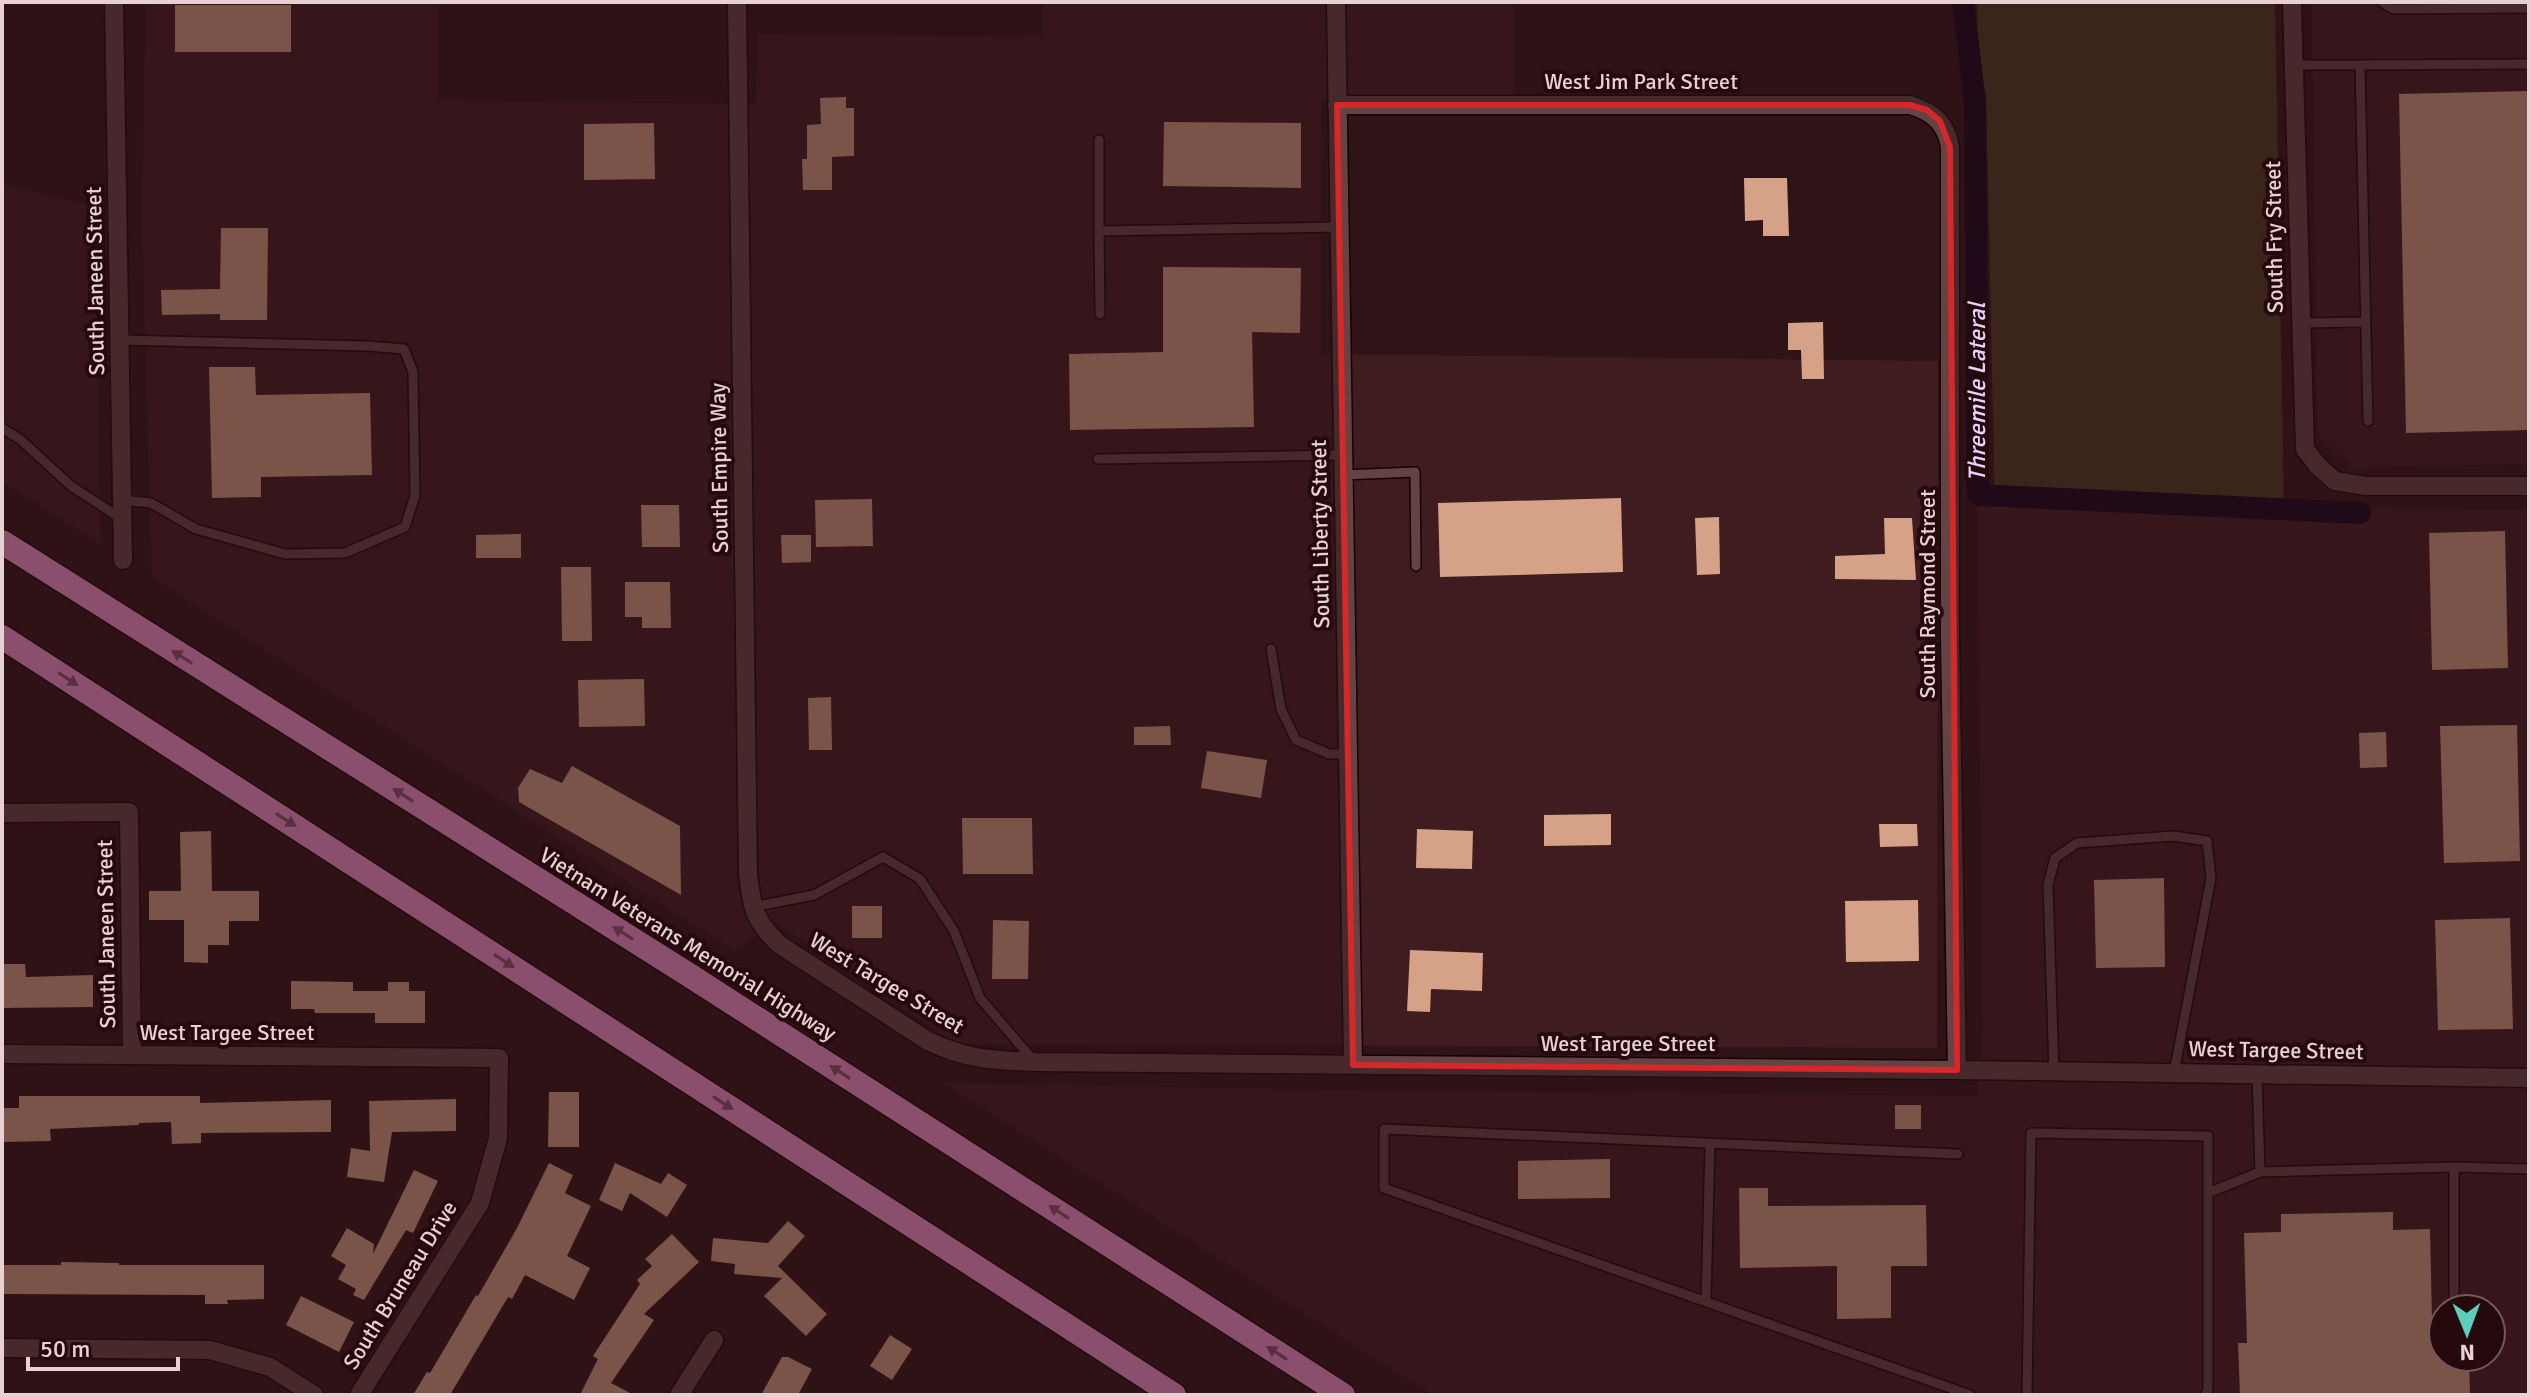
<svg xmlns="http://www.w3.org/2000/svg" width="2531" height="1397" font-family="Signika,sans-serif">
<rect width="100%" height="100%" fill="#301316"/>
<path fill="#3f1c20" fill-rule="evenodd" d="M146,2h293l-1,99 318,3 2,-70 285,3v-35h471l1,92 -194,4v256l617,7 -1,687 -980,-4 -181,-121 -43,27 -581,-373 -10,-357z
M2312,2h217v462l-177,3 -34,-33z
M2,184l92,23 6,337 -98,-63z
M1978,507l551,3v885h-1097l-488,-312 388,7 645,6 6,-63zM2443,1309h48v48h-48z"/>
<path fill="#4b3b1f" d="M1977,2h298l9,507 -289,-1 -9,-414 -8,-28z"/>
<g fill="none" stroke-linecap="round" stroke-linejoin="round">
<path stroke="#0e001a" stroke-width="22" d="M1963,2l12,102 3,391 382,18"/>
</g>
<path fill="#d5a287" d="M175,5h116v47h-116z
M2529,91v339l-123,3 -7,-339z
M846,97v11h8v48l-22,1v33h-29l-1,-31h5v-34l14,-1 -1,-26z
M1164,122l137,1v65l-138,-2z
M654,123l1,56 -71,1v-56z
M1744,178h43l2,58h-26v-16l-18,1z
M221,228h47l-1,92h-47v-6l-58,1 -1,-25 59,-1z
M1163,267l138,1 -1,65 -48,-1 2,95 -184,3 -1,-76 94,-2z
M1823,322l1,57h-22l-1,-29h-13v-27z
M209,367h46l1,28 114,-2 2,82 -111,2v20l-49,1z
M1621,498l2,74 -183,5 -2,-74z
M872,499l1,47 -57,1 -1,-47z
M641,505h38l1,42h-38z
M1719,517l1,57 -23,1 -2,-57z
M1884,518h28l4,62 -81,-1v-23l50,-2z
M2505,531l3,137 -76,2 -3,-137z
M521,534v24h-45v-23z
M781,535h30v27l-29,1z
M561,567h30l1,74h-30z
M625,582h45l1,46h-29v-11h-17z
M644,679l1,47 -66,1 -1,-47z
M831,697l1,53h-23l-1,-52z
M2517,725l3,136 -76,2 -4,-137z
M1170,726l1,19h-37v-18z
M2386,732l1,35 -27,1 -1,-35z
M1207,751l60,9 -6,38 -60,-10z
M572,766l108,60 1,69 -162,-93 -1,-14 12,-19 32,14z
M1611,814v31l-67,1v-31z
M962,818h70l1,56h-70z
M1879,824h38l1,22 -38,1z
M1417,829l56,2 -1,38 -56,-1z
M211,831l1,60h47v30h-30v24h-21v18l-24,-1v-42h-35v-29h32l-1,-59z
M2164,878l1,89 -69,1 -2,-88z
M1918,900l1,61 -73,1 -1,-61z
M852,906h30v32h-30z
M2510,918l3,111 -75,1 -3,-110z
M993,920l36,1 -1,58h-36z
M1410,950l73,3 -1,38 -51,-2 -1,23 -23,-1z
M2,964h23l1,13 67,-2v32l-91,1z
M291,981l62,1v9h35v-9h21v9h16v32h-50v-10h-60l-1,-4h-23z
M549,1092h30v55h-31z
M19,1096h181v7l131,-3v32l-130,1v10l-29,1 -1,-22 -32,1v2l-89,4 1,12 -49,1v-34h17z
M456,1099v32l-64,1 -8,50 -37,-5 4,-29 19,3 -1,-50z
M1895,1105h26v24h-26z
M1610,1159v39l-92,1v-38z
M549,1163l24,12 -8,18 26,13 -24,50 23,12 -16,32 -49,-25 -13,24 -4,-2 -58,98h-37l14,-23 3,1 6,-10 40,-68 2,1 39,-68z
M615,1163l46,21 7,-11 19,12 -20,32 -37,-24 -8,18 -23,-11z
M414,1170l24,11 -25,52 -7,-3 -42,70 -11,-5 3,-6 -18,-10 8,-14 -15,-9 16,-28 27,16 -1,10z
M1739,1188h29v18l158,-1 1,61h-36v52l-54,1v-53l-97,2z
M2393,1212v18l37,-1 2,91h11v37h26l1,38h-230l-2,-52h9l-3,-110 37,-1v-18z
M788,1221l17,15 -27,30 49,48 -21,22 -42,-40 18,-18 -48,-4 1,-10 -24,-3 2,-23 55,5z
M672,1234l27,28 -55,52 10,6 -43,63 23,12h-54l18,-36 -5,-3 47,-72 -3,-4 15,-14 -7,-7z
M61,1262l58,1v2h145v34l-37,1 1,4h-23v-9l-203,-1v-29h59z
M301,1296l53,26 -15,30 -53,-27z
M890,1335l22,14 -20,31 -22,-14z
M782,1357h6l24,12 -14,26h-37z"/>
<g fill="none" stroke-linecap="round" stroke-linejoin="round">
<g stroke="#160103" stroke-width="12">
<path id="lane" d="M2382,2l11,7 136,-1
M2294,65h66l8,356
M2360,65l169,-1
M1099,140v91l240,-4
M1099,231l1,83
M2301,323l65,-1
M120,340l247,6 37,3 9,23 2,124 -10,31 -60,26 -60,1 -89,-25 -45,-26 -29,-3
M2,428l19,12 50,46 51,33
M1098,459l245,-4
M1343,475l72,-3 1,94
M1271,649l10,60 15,31 33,14h19
M752,907l62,-12 69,-38 37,22 34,52 26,67 53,62
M2054,1071l-6,-186 7,-27 22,-15 96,-7 34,5 4,37 -37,195
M1958,1154l-574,-25v59l586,207
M2260,1172l194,-5 75,2
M2208,1193l52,-21 -3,-98
M1706,1302l4,-159
M2454,1309v-142
M2027,1395l4,-262 177,3v254l-3,5"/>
</g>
<g stroke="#160103" stroke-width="21">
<path id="street" d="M114,2l9,558
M737,2l11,872c4,34 6,47 32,71l148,96c40,19 64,19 107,21l922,8 572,8
M1336,2l17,1063
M2292,2l13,447 13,17 17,15 31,5h163
M1337,105h573c23,7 36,18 40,42v491l7,432
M2,813l127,-1 3,243
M2,1054l497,4 -1,80 -18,65 -121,192
M2,1348l208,2 60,17 44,28
M679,1395l35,-55"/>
</g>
<g stroke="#160103" stroke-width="27">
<path id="highway" d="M2,542l687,433 654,420
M2,637l1172,758"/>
</g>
<use href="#lane" stroke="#654345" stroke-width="9"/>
<use href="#street" stroke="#654345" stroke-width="18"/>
<use href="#highway" stroke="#f79ad5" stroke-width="24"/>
</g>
<defs><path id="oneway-solid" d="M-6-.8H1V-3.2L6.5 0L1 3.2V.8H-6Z" transform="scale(2)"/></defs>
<g fill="#8e5271">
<use href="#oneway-solid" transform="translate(182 657) rotate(-148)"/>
<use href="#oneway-solid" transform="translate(68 679) rotate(33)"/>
<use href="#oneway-solid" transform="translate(403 795) rotate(-148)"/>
<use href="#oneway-solid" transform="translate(286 820) rotate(33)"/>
<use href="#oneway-solid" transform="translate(623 933) rotate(-148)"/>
<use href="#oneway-solid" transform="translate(504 961) rotate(33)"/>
<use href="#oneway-solid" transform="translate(840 1072) rotate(-147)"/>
<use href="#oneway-solid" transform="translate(723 1103) rotate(33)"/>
<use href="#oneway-solid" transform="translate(1059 1212) rotate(-147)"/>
<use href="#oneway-solid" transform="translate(1277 1353) rotate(-147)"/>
</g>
<path d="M0 0H2531V1397H0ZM1337,105h573l17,5 13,11 10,26 7,923 -604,-5z" fill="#301316" fill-opacity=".55" fill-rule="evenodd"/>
<path fill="none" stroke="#d62828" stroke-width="6" stroke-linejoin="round" d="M1337,105h573l17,5 13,11 10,26 7,923 -604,-5z"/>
<g text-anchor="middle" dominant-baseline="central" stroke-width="8" stroke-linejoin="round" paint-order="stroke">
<g font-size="22" fill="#e7d1d2" stroke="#26090d">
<text x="1641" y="81">West Jim Park Street</text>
<text transform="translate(2274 237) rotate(-91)">South Fry Street</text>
<text transform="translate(95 281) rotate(-91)">South Janeen Street</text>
<text transform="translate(719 468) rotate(-91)">South Empire Way</text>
<text transform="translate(1320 534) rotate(-91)">South Liberty Street</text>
<text transform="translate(1927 594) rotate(-90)">South Raymond Street</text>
<text transform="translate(106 934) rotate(-91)">South Janeen Street</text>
<text transform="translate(688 944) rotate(32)">Vietnam Veterans Memorial Highway</text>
<text transform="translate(887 983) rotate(31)">West Targee Street</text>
<text x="227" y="1032">West Targee Street</text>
<text x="1628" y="1043">West Targee Street</text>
<text transform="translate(2276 1050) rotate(1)">West Targee Street</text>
<text transform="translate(400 1285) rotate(-58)">South Bruneau Drive</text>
</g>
<g font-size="24" font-style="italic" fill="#e8d2fb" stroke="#26090d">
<text transform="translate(1977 392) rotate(-90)">Threemile Lateral</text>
</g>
</g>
<rect width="2531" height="1397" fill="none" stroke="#e7d1d2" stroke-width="8"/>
<g transform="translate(2467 1333) rotate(179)"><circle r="38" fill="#26090d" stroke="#73595c" stroke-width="2"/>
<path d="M0-6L14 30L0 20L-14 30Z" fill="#5bcebc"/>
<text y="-12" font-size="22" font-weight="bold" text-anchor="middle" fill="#e7d1d2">N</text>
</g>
<path d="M28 1357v12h150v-12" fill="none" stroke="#e7d1d2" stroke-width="4"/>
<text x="40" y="1357" font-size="24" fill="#e7d1d2" stroke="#26090d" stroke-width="6" paint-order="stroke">50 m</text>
</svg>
